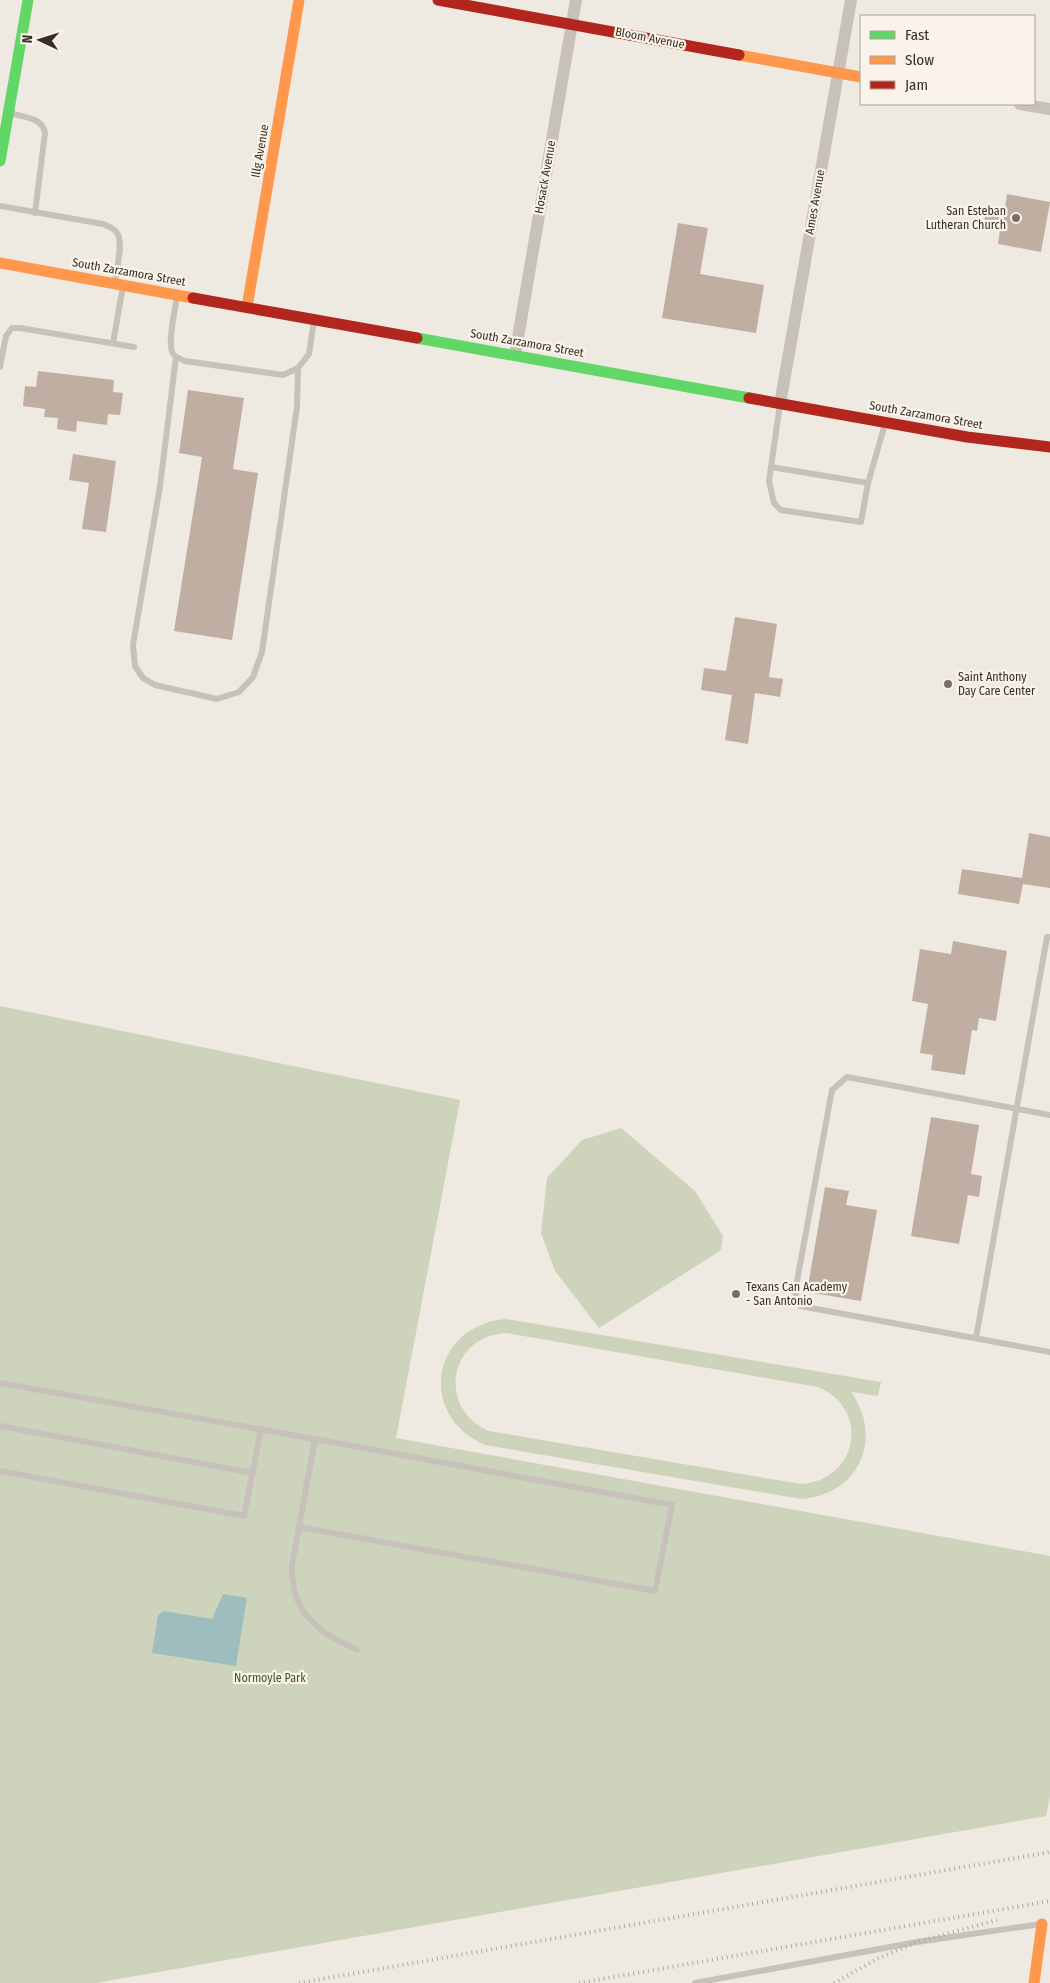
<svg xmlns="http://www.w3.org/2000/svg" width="1050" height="1983" font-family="'Fira Sans Condensed',sans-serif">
<rect width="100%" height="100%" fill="#eee9e1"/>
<path fill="#cdd4bb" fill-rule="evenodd" d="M0,1006l460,94 -64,338 654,118v239l-4,21 -950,167h-96z
M621,1128l74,63 28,45 -2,14 -122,78 -44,-57 -14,-38 6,-55 35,-38z
M506,1319l375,63 -3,14 -27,-4c33,46 8,103 -50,107l-316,-54c-69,-30 -53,-120 21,-126zM506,1333l312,54c53,22 40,93 -17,97l-312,-53c-52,-22 -41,-95 17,-98z"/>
<path fill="#9ebdbf" d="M223,1594l24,4 -11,68 -84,-13 6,-38 6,-4 48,8z"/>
<path fill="#c1aea3" d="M1007,194l43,8 -9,50 -43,-8 2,-15 -17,-2 4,-21 18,3z
M678,223l30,5 -8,46 64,11 -8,48 -94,-15z
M38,371l76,9 -1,12 10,1 -3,22 -12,-1 -1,11 -30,-4 -1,11 -19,-3 1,-11 -14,-1 1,-8 -22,-3 2,-20 11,1z
M188,390l56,8 -11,71 25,4 -26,167 -58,-9 28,-174 -23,-4z
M73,454l43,7 -10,71 -24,-3 7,-46 -20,-3z
M735,617l42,7 -8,53 14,2 -3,18 -25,-4 -7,51 -23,-4 7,-45 -31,-5 3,-22 22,3z
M1029,833l21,4v51l-27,-4 -4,20 -61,-10 4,-25 60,9z
M953,941l54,10 -11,70 -17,-3 -2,13 -5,-1 -7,45 -34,-5 2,-15 -13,-2 8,-49 -16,-3 8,-52 31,5z
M931,1117l48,8 -8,49 11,2 -3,21 -11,-2 -9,49 -48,-8z
M825,1187l24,4 -3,14 31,5 -16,91 -54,-9z"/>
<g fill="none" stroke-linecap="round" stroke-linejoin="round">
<path stroke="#c7c1ba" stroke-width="6" d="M10,113c14,4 33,5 35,20l-10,80
M0,206l103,18c5,2 11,4 14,9 7,9 -1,38 -2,49
M177,296c-2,14 -9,43 -5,56 2,5 9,7 13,9l98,14 15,-7 11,-14 5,-34
M113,343l10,-57
M176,357l-16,129 -27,159 2,21 8,12 12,7 62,14 22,-7 14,-15 9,-25 35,-245 1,-39
M0,367l6,-31 6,-8h8l114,19
M780,404l-11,77 5,22 7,7 80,12 7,-39
M771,467l97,16 17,-59
M1050,1115l-203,-38 -15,13 -37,202 5,14 250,46
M976,1338l71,-401h3
M0,1383l315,56 -23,126c-1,34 12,55 41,73 8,5 17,7 24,12
M0,1426l253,47
M0,1471l244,45 17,-87
M299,1527l356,64 17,-86 -357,-66
M695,1983l222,-41 124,-18"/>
<path stroke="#c7c1ba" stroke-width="12" d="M1020,104l30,5
M515,355l61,-355
M780,404l71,-404"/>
<path stroke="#63d668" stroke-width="11" d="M0,161l28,-161
M417,338l332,60"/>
<path stroke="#ff974d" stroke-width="11" d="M739,55l122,22
M0,263l193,35
M247,307l52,-307
M1034,1983l8,-59"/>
<path stroke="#b3261e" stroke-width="11" d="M438,0l301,55
M193,298l224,40
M749,398l218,39 83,10"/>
<path stroke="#aea9a5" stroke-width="4" stroke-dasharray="1 4" stroke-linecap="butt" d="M299,1983l751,-131
M579,1983l471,-82
M834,1983l43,-24 40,-17 80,-22"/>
</g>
<g fill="#786f69" stroke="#faf3e9" stroke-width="2">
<circle cx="1016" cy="218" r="5"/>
<circle cx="948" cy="684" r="5"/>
<circle cx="736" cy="1294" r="5"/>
</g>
<g text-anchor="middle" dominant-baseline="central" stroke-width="4.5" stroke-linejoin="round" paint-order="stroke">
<g font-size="12" fill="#382e28" stroke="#faf3e9">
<text transform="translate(650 38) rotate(11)">Bloom Avenue</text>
<text transform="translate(260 151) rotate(-80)">Illg Avenue</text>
<text transform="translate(545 177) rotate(-80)">Hosack Avenue</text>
<text transform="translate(815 202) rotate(-80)">Ames Avenue</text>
<text transform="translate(129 272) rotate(10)">South Zarzamora Street</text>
<text transform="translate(527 343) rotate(10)">South Zarzamora Street</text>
<text transform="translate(926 415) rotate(10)">South Zarzamora Street</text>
</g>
<g font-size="12" fill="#382e28" stroke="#faf3e9" text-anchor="start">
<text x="1006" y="211" text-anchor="end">San Esteban<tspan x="1006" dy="14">Lutheran Church</tspan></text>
<text x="958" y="677">Saint Anthony<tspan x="958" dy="14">Day Care Center</tspan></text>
<text x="746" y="1287">Texans Can Academy<tspan x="746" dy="14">- San Antonio</tspan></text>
</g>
<g font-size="12" fill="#44562c" stroke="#faf3e9">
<text x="270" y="1678">Normoyle Park</text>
</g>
</g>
<rect x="860" y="15" width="175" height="90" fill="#faf3e9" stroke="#aca49c"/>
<rect x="870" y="31" width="25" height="8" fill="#63d668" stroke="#aca49c"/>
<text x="905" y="40" font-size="15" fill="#382e28">Fast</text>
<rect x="870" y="56" width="25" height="8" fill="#ff974d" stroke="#aca49c"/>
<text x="905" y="65" font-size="15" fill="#382e28">Slow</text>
<rect x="870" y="81" width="25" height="8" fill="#b3261e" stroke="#aca49c"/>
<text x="905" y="90" font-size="15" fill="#382e28">Jam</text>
<g transform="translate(40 40) rotate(274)" stroke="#faf3e9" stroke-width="4" paint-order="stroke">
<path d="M0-4L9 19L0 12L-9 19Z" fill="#382e28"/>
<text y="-8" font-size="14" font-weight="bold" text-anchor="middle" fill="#382e28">N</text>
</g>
</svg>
